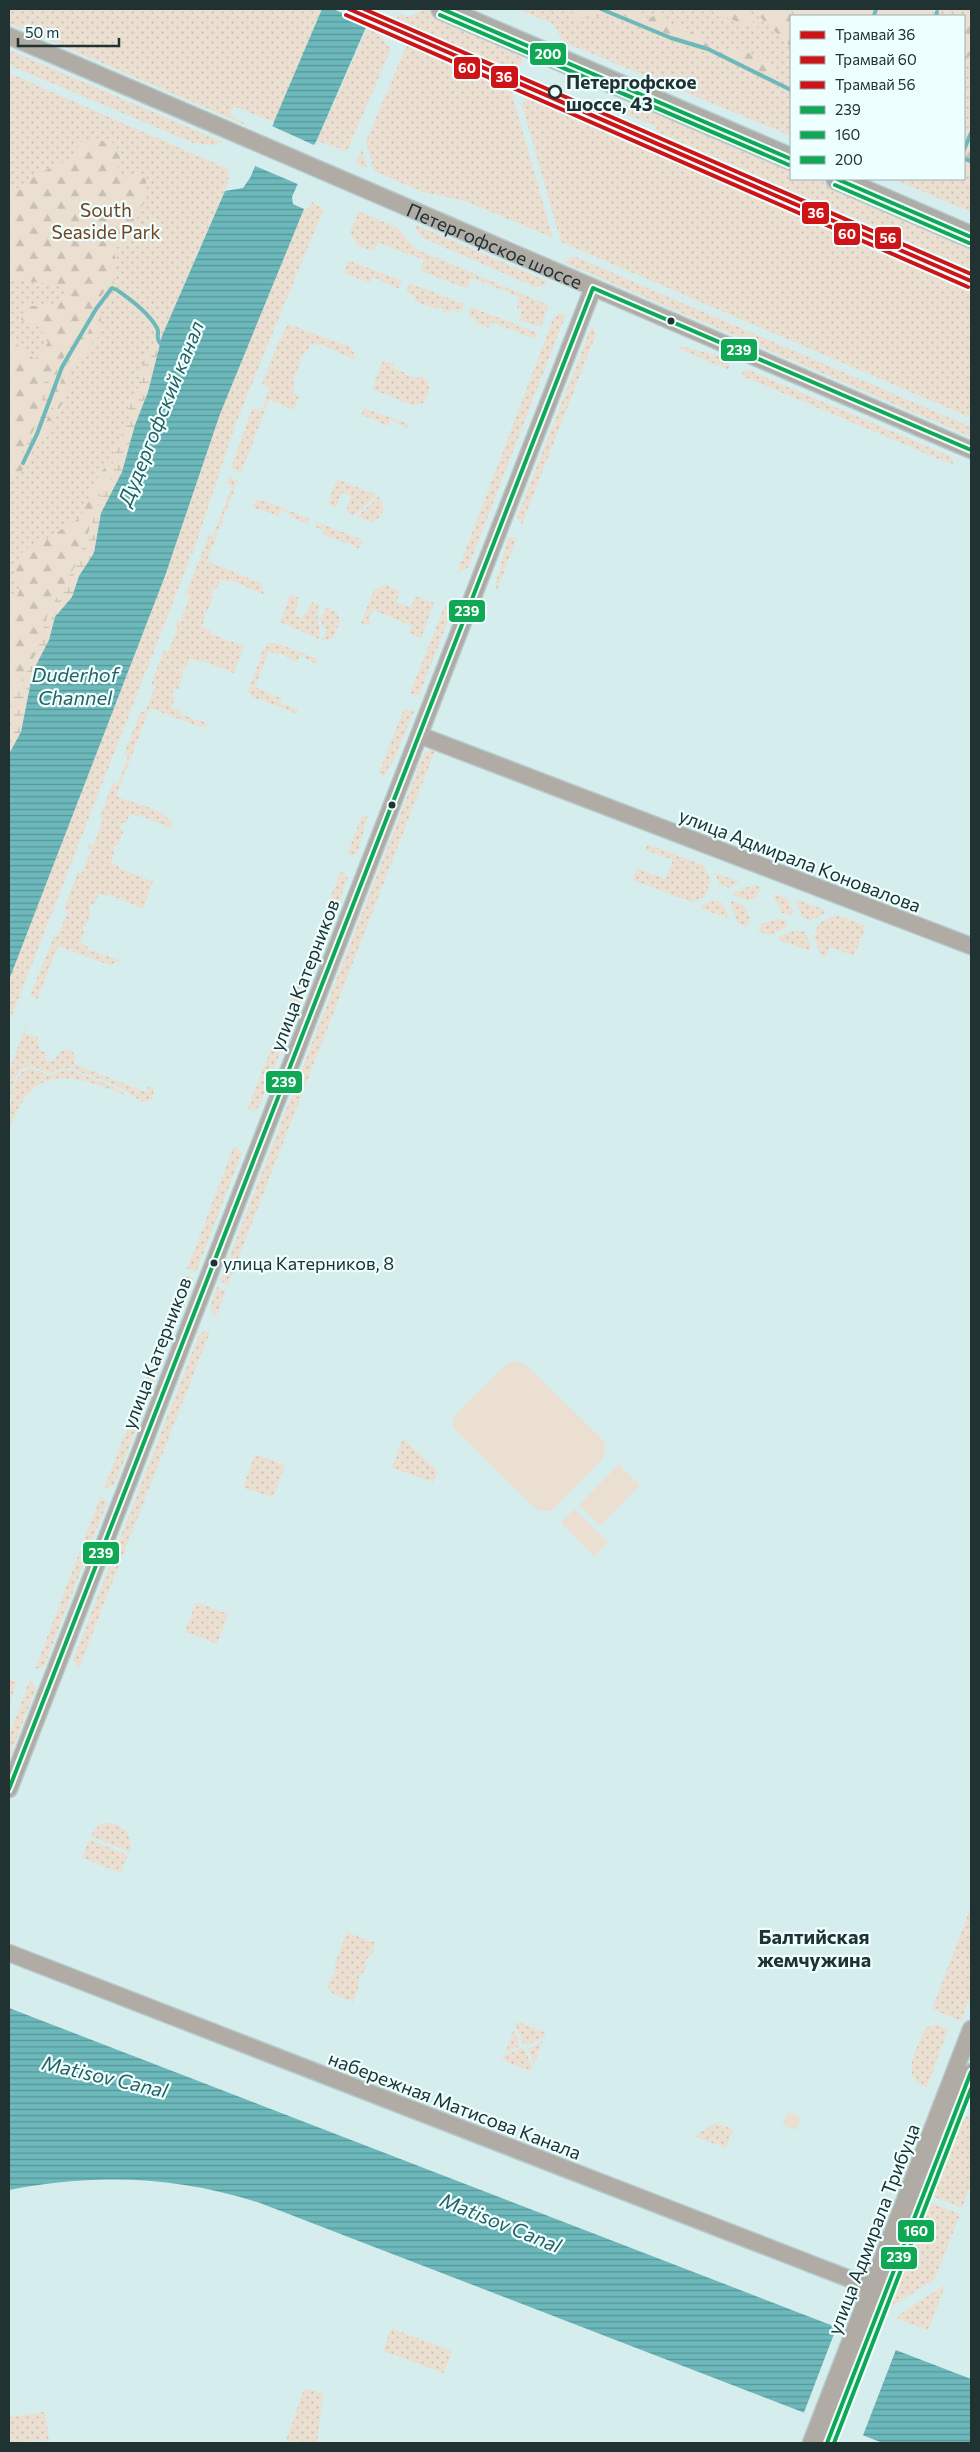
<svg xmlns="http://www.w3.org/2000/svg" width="980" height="2452" font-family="Commissioner,sans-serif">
<defs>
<pattern id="grass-dots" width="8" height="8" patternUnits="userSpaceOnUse" patternTransform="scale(1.25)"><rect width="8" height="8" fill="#ebdfd1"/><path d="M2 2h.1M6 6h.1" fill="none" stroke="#c9c0b4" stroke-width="1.8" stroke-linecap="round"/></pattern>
<pattern id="forest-firs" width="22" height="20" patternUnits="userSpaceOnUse" patternTransform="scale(1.25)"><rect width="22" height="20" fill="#ebdfd1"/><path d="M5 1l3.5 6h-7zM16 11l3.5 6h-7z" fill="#c9c0b4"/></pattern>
<pattern id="wetland-marsh" width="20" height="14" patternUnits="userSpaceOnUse" patternTransform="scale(1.25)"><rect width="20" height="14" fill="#ebdfd1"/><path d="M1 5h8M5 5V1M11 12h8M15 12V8" fill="none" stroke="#c9c0b4"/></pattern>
<pattern id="water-rules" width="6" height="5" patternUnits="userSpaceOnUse" patternTransform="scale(1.25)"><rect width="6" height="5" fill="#6cb8ba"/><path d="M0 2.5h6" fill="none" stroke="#589698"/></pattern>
</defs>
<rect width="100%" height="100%" fill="#d6edee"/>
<path fill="url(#grass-dots)" d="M9,9h313l-48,113 -41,-16 -3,8 20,13 -241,-104z
M425,9l99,43 -5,21 -122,-54 2,-6 9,4z
M518,9h453v203l-78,-33h71v-163h-173v120l-228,-94 -10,-18z
M367,28l15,7 -1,2 10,12 -44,102 -30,-10z
M407,45l106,45 -1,4 41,144 -88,-37 -42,-9 -49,-21 -8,-30z
M9,50l214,92 -10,3 -20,-2 -184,-78z
M9,73l221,97 -3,7 3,1 -68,158c-19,13 -23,38 -24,60l-10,9 2,16 -9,12 2,8 -28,69 -5,20 -55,125 -26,50z
M528,93l443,194v131l-410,-176 -39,-137z
M626,105l38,8 127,55v11h26l154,66v24l-316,-138 2,-4 -34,-14z
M362,148l5,20 -11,-4z
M312,202l12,6 -90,220 -37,113 -5,13 -3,-1 -1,2 3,1 -182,467v-43l156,-404 55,-162 84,-205 5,-1z
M359,211l37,16 20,22 132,56 -7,22 -22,-7 3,-10 -5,-2 2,-11 -47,-19 -3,8 -4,2 -42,-16 -2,-4 3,-8 -46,-17 -5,8 -15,-5 -8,-14z
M416,225l131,56 -2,5 -10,1 -112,-49 -7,-8z
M570,257h6l395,170v10l-406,-174z
M348,260l54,21 -3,8 -27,-12 -2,6 -26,-10z
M410,283l54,21 -4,9 -9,-4 -2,5 -6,-2 1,-2 -7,-3 -1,2 -22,-8 1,-5 -9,-4z
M471,307l67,26 -3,6 -44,-17 -2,6 -13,-5 1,-3 -9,-4z
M558,314h8l-98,254 -11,5 96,-254z
M288,324l62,23 5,8v5l-35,-16 -1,2 -8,-3 -4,10 -3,-1 -11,30 2,2 -3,9 7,3 -5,14 -25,-10 -28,73 -10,-5 21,-60 9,3 9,-23 -8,-4 17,-43z
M592,325l4,9 -74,190 -5,-7z
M681,346l42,11 7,8 -1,5 -50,-21z
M383,361l12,3 -2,4 13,5 -1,2 14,3 1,-3c14,7 10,20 2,29l-11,1 -39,-16z
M746,369l206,88 1,8 -213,-90z
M364,408l44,16 -1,5 -17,-10 -2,7 -11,-4v-2l-16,-4z
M229,477l9,3 -31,81 54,22 3,12 -34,-15 -1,2 -8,-3 -4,9 -6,4 2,5 -5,13 -5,2 2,6 -3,9 9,3v4l33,12 -10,27 -35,-13 -1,2 -8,-3 -4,9 -5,3 2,6 -5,12 -4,1 -2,4 3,4 -4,9 10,4 -1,3 32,11 -12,2 -50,-19 -34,88c15,7 57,14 57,33l-34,-14 -1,2 -8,-3 -4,9h-4l-2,4 3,5 -5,13 -5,2 1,6 -3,10 8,3 1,3 33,12 -10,28 -35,-15 -2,3 -7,-3 -4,9 -5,2 -1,5 2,2 -5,13 -4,2 2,6 -4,10 8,3 -1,3 35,12 -13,4 -51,-19 -23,59 2,-6 -7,-3 24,-60 3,1 11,-26 -4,-2 14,-37 4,1 9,-23 -3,-1 1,-6 5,2 9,-26 -3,-2 13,-34 5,1 10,-28 -4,-2 17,-43 4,2 10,-26 -4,-2 13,-35 4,2 10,-25 -4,-2 2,-5 4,1 10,-25 -4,-2 23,-59 4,1 18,-47v-4l-5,-2z
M339,480l38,15 -23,21 -8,-4 5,-16 -9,-4 -6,16 -8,-4 8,-23z
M379,496l5,13 -4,8 -8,5 -15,-5z
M262,500l48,19 -2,5 -18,-7v-3l-9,-4 -3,7 -8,-5 -1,1 -16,-5 2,-7z
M317,522l46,18 -4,9 -12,-7 -1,1 -23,-8 1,-5 -9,-3z
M511,537l6,1 -20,52 -2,-4 13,-48z
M386,585l14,6 -4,11 15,6 4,-12 19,7 -13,35 -12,-4 3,-8 -39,-16 -5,10 3,2 -2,4 -8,-3 13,-33z
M290,595l9,3 -4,18 7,2 10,-16 7,3c-4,15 3,23 0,34l-39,-17z
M445,605l6,8 -32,83 -9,-3z
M322,606l15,6 3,9 -6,16 -7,4 -5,-1 4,-8 -6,-13 5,-8z
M277,643l41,16 -2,5 -16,-9 -3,7 -17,-9 -1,2 -10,-4 -14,36 15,6v2l12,3 -2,6 18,5 -1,5 -44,-17 -5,-5 15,-42 5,-6z
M404,709l10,2 -19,46 -11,20 -5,-5z
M436,748l-208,537 -8,-4 204,-528z
M364,815h4l-11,39h-10l14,-36z
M647,844l56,21 8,15 -6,17 -14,5 -58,-22 4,-11 29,10 7,-19 -28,-10z
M341,871l7,7 -89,229 -4,3h-8z
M715,873l25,9 -11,6 -9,-3z
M754,885l6,2 -3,10 -8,4 -16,-6 1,-3z
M775,894l12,4 6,12 -2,6 -9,-3 -8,-16z
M795,899l30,11 -1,5 -14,5 -8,-3z
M713,900l9,3 6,11 -1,4 -27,-10 2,-3z
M730,900l15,6 5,12 -3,9 -10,-4z
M836,915l5,1 -4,10 4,-10 25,10 -12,30 -25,-9 -4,11 -4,-2 -7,-19 5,-14z
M780,918l8,4 -3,6 -16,7 -11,-4 3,-7z
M796,930l9,2 6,14 -2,5 -31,-11 1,-4z
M28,1021l-3,12 13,5 1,12 8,3 -2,6 7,3 10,-12 6,-1 7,5 -1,10 72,28 3,-7 5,5 -2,10 -10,2 -27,-17 -46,-17 -21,5 -16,-7c-21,3 -17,22 -23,37v-32z
M32,1068l16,7 16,-5 9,1 41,16 14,9c-55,-21 -92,-37 -118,31 -3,-9 3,-46 11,-54 3,-3 7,-4 11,-5z
M234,1146l8,7 -46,119 -9,-3z
M185,1275l8,3 -23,60 -5,3h-6z
M217,1287l9,4 -10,26 -6,-10z
M205,1331l5,1 -131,336 -6,-8 126,-325z
M156,1355l6,8 -48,123 -10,2z
M403,1438l35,34 -5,10 -41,-14z
M255,1454l30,11 -12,33 -30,-11z
M101,1496l6,7 -15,38 -9,1z
M80,1551l6,7 -42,109 -9,2z
M196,1602l32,12 -11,30 -32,-12z
M9,1679l8,3 -8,23z
M30,1680l6,8 -27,71v-24z
M104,1823c18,-1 30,11 26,29l-40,-16 8,-10z
M89,1840l39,15 -7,18 -39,-15z
M970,1909l1,86 -10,26 -29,-12z
M347,1932l29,11 -4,10 -6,7v10l-7,6v10l-6,16 -20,-8 -6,-8 8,-14v-9z
M519,2022l25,10 2,4 -19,9 -4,-2 -8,-19z
M936,2024l12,5 -21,58c-29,-10 -10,-38 -2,-58z
M514,2029l6,17 -15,8z
M543,2040l-9,25 -6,-16z
M521,2048l4,2 8,19 -4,2 -25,-10 -2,-4z
M962,2114l9,4v65l-9,25 -30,-12z
M716,2123l17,6 -7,19 -32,-12z
M929,2202l31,12 -25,65 -46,29z
M946,2284l-18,46 -31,-11 2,-4z
M391,2328l61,23 -8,22 -61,-22z
M304,2389l19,4 -6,50 -31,-2z
M45,2412l4,28 -40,3v-26z"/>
<path fill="url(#forest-firs)" d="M577,9h56l1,5 11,5 18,-6 4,9 32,14 14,14c23,-2 47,2 62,21l-3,6 -40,-18 -14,-2 -13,-5 -9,-9 -34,-11h-15l-10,-4 -10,-11 -11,-4 -15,3 -11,-1 -14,5 -4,-7z
M707,9h35l19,23z
M752,9h38l1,38z
M798,9h136l-3,7h-132z
M965,9h6v46l-7,5z
M95,140l17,2c10,11 11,16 4,29l4,8 15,-5 11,5 1,21 -7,8 -9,29 -16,12v30l-13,15 -2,41 -31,34 -1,25 -14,23 -4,17 -16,15 -10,19 -15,17v-86l3,-13 -3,-5v-38l4,-2 22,19 13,-17 -9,-16 -18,-7 4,-14h32l9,-11 -7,-10 -47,-6 -3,1v-87c10,-4 17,-12 26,-17 22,-14 31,-8 46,-34z
M964,143l7,1v34l-7,-3z
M111,461l-2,22 -9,8v9l-22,61 -29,50 -14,44 -26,50v-103l9,-7 2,-9c-9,-15 -3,-32 11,-41 5,-3 10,-3 15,-6 12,-6 21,-15 34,-21 10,-20 14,-42 31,-57z"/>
<path fill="url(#wetland-marsh)" d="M96,309v11l-33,52 -7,31 -33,63 -3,-1 -1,-3 2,-7 22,-44 1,-6 -7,-17 16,-13 39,-64z
M162,336l-14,56 -13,33 -13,47 -21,41 -7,40 -17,28 -5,16 -18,24 -5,19 -16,31 -12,61 -12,22v-49l26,-50 14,-44 29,-50 22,-61v-9l9,-8 7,-37 7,-5 -2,-8 9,-12 -2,-16 10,-9c1,-22 5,-47 24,-60z"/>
<path fill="#ebdfd1" d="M514,1361l11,3 78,76 3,8 -5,13 -50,50 -14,-1 -80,-78 -4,-6 1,-10 52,-51z
M619,1464l21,21 -40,41 -21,-21z
M574,1509l34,33 -14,14 -33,-33z
M788,2112l13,5 -5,13 -14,-5z"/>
<path fill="url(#water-rules)" d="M322,9h52l-82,188 1,7 11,5 -84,205 -55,162 -156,404v-226l12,-22 12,-61 16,-31 6,-23 17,-20 7,-21 15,-23 7,-40 21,-41 13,-47 13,-33 14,-56 63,-145 18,-3 7,-10z
M9,2008l962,371v64h-88l-623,-240c-82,-27 -167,-30 -251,-13z"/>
<path fill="#d6edee" d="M333,9h43l-7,16z
M271,121l3,1 -2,4 42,19 3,-4 2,1 -19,43 -47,-20z
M837,2326l60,21 -35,91 -59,-23z"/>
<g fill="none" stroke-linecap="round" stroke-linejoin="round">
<path stroke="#6cb8ba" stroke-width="4" d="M601,9l70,29 37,11 83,41
M874,16l2,-7
M936,16l1,-4
M964,150l7,-17
M964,159l7,2
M23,463l14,-29 25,-67 34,-58 16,-21 5,2c15,11 31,22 40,38 3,6 -2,9 3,15"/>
<g stroke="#b7cacb" stroke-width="19">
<g id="minor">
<path id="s1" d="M9,36l962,414"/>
<path d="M419,735l552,211"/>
<path d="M9,1789l584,-1501"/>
<path d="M9,1953l877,340"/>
<path d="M811,2443l160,-414"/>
<path d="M827,2443l144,-371"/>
</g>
</g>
<g stroke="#b7cacb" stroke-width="24">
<path id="major" d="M442,9l349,150
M837,179l134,58"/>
</g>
<use href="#minor" stroke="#b1aba5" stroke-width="16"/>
<use href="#major" stroke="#adaca7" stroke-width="21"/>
<g stroke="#eff" stroke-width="8">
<path id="bus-1" d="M9,1789l584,-1501 378,162
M827,2443l144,-371"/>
</g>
<g stroke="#eff" stroke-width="8">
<path id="bus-2" d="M440,15l349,150
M835,185l134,58
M834,2443l137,-354"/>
</g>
<g stroke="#eff" stroke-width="8">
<path id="bus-3" d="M442,9l349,150
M837,179l134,58"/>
</g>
<use href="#bus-1" stroke="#10a855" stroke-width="4"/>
<use href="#bus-2" stroke="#10a855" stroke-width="4"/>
<use href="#bus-3" stroke="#10a855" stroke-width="4"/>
<g stroke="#eff" stroke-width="8">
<path id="tram-1" d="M349,9l622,272"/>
</g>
<g stroke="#eff" stroke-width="8">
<path id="tram-2" d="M346,15l622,272"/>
</g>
<g stroke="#eff" stroke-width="8">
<path id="tram-3" d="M364,9l607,265"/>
</g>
<use href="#tram-1" stroke="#ce1417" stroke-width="4"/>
<use href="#tram-2" stroke="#ce1417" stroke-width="4"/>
<use href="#tram-3" stroke="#ce1417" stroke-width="4"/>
</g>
<circle fill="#eff" stroke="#213232" stroke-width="2.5" cx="555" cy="92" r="6"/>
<g fill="#213232" stroke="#eff" stroke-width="2">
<circle cx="671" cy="321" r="4.5"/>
<circle cx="392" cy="805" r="4.5"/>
<circle cx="214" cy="1263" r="4.5"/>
</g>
<g text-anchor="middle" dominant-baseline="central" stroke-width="4.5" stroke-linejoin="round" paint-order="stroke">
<g font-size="18" fill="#213232" stroke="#eff" text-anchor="start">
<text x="223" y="1263">улица Катерников, 8</text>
</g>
<g font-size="19" font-weight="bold" fill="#213232" stroke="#eff" text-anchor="start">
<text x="566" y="81">Петергофское<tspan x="566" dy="22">шоссе, 43</tspan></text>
</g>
<g font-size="19" fill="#75421f" stroke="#eff">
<text x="106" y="209">South<tspan x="106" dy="22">Seaside Park</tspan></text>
</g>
<g font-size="19" fill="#213232" stroke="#eff">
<text stroke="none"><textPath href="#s1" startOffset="529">Петергофское шоссе</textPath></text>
<text transform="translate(800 860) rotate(21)">улица Адмирала Коновалова</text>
<text transform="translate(304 975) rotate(-69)">улица Катерников</text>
<text transform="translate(156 1353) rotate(-69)">улица Катерников</text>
<text transform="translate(455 2105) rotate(21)">набережная Матисова Канала</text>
<text transform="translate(873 2229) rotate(-69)">улица Адмирала Трибуца</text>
</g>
<g font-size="20" font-style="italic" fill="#295f60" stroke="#eff">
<text transform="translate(160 413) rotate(-68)">Дудергофский канал</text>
<text x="75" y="674">Duderhof<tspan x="75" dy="23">Channel</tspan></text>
<text transform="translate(105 2076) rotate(13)">Matisov Canal</text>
<text transform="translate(501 2222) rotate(22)">Matisov Canal</text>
</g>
<g font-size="20" font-weight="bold" fill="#213232" stroke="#eff">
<text x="814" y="1936">Балтийская<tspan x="814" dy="23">жемчужина</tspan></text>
</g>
</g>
<g stroke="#eff" stroke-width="2">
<rect x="529" y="42" width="38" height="24" rx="5" fill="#10a855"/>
<rect x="453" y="56" width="28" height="24" rx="5" fill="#ce1417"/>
<rect x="490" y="65" width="29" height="24" rx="5" fill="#ce1417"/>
<rect x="801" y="201" width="29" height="24" rx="5" fill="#ce1417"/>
<rect x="833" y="222" width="28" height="24" rx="5" fill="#ce1417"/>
<rect x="874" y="226" width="28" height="24" rx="5" fill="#ce1417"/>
<rect x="720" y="338" width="38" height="24" rx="5" fill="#10a855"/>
<rect x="448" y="599" width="38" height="24" rx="5" fill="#10a855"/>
<rect x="265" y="1070" width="38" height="24" rx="5" fill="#10a855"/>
<rect x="82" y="1541" width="38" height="24" rx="5" fill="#10a855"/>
<rect x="897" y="2219" width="38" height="24" rx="5" fill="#10a855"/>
<rect x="880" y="2246" width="38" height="24" rx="5" fill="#10a855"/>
</g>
<g font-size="14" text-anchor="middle" font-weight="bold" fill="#fff">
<text x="548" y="59">200</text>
<text x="467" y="73">60</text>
<text x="504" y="82">36</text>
<text x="816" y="218">36</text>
<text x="847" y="239">60</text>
<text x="888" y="243">56</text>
<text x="739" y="355">239</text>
<text x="467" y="616">239</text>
<text x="284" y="1087">239</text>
<text x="101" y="1558">239</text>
<text x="916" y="2236">160</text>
<text x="899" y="2262">239</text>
</g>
<rect width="980" height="2452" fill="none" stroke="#213232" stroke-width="20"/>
<rect x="790" y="15" width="175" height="165" fill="#eeffff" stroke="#9cadad"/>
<rect x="800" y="31" width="25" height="8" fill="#ce1417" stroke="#9cadad"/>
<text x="835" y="40" font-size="15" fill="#213232">Трамвай 36</text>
<rect x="800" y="56" width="25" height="8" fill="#ce1417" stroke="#9cadad"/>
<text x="835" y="65" font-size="15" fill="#213232">Трамвай 60</text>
<rect x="800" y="81" width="25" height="8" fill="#ce1417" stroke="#9cadad"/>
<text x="835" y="90" font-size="15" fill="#213232">Трамвай 56</text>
<rect x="800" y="106" width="25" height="8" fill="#10a855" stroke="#9cadad"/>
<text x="835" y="115" font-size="15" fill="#213232">239</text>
<rect x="800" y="131" width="25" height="8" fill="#10a855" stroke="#9cadad"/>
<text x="835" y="140" font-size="15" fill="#213232">160</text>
<rect x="800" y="156" width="25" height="8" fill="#10a855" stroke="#9cadad"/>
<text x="835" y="165" font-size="15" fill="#213232">200</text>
<path d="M18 38v8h101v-8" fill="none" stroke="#213232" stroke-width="2.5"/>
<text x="25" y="38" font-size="15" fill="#213232" stroke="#eeffff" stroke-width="4" paint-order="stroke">50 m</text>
</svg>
